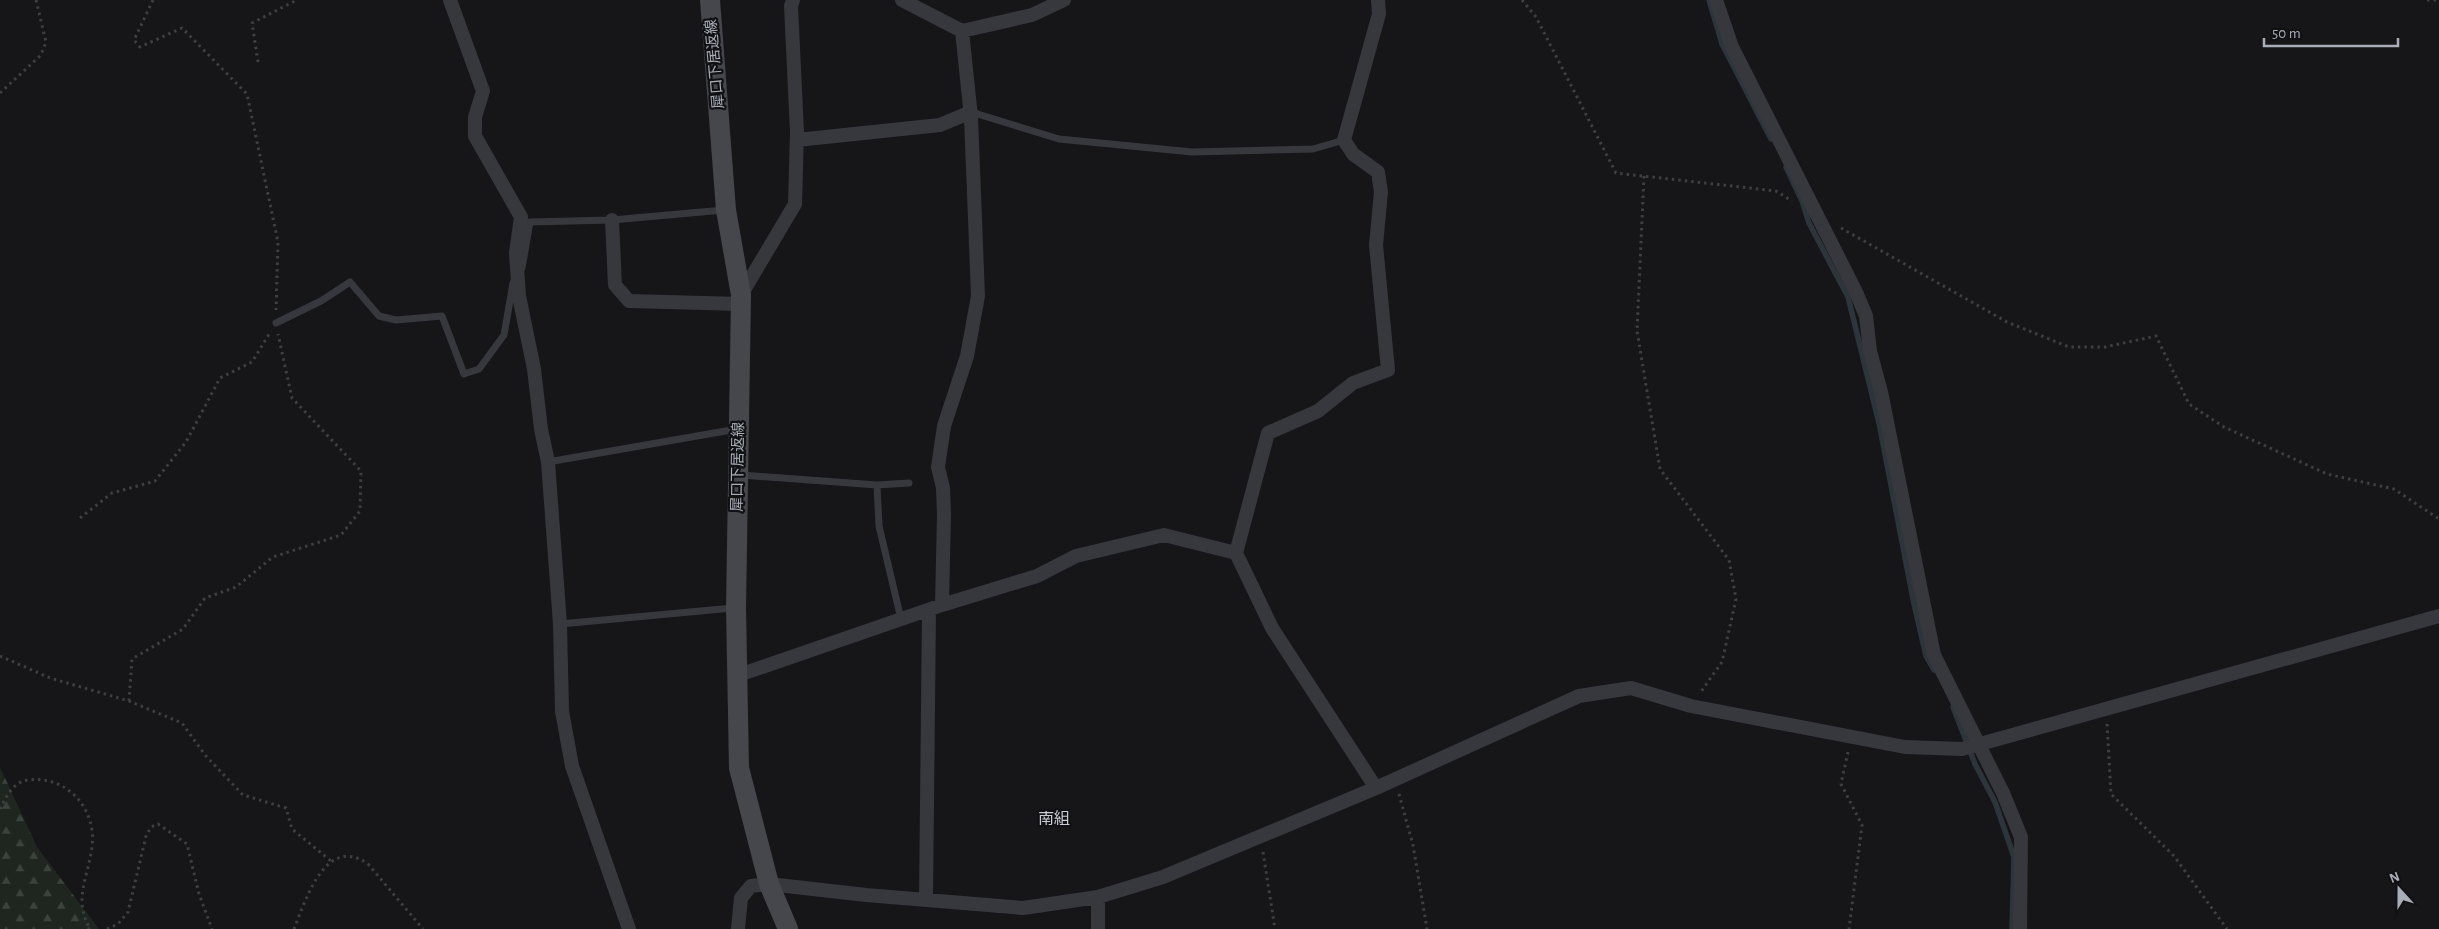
<svg xmlns="http://www.w3.org/2000/svg" width="2439" height="929" font-family="'Alegreya Sans','Noto Sans JP',sans-serif">
<defs>
<pattern id="forest-firs" width="22" height="20" patternUnits="userSpaceOnUse" patternTransform="scale(1.25)"><rect width="22" height="20" fill="#1e261f"/><path d="M5 1l3.5 6h-7zM16 11l3.5 6h-7z" fill="#3c433d"/></pattern>
</defs>
<rect width="100%" height="100%" fill="#161618"/>
<path fill="url(#forest-firs)" d="M0,767l37,80 62,82h-99z"/>
<g fill="none" stroke-linecap="round" stroke-linejoin="round">
<path stroke="#2c353c" stroke-width="5.5" d="M1709,0l13,44 49,95
M1786,167l16,34 7,22 39,74 31,126 35,181 12,52 8,14
M1953,707l22,57 20,38 19,55 -2,72"/>
<path stroke="#3d3f44" stroke-width="3" stroke-dasharray="2.5 4" stroke-linecap="butt" d="M153,0l-19,40 6,7 42,-19 65,66 31,148 -2,68
M1522,0l14,17 80,156 160,18 16,10
M2427,0h9
M258,62l-6,-39 45,-23
M0,93l41,-38 5,-13 -10,-42
M1644,176l-7,155 23,138 69,91 7,39 -14,63 -22,31
M1841,228l166,94 62,25h36l51,-11 33,68 35,23 103,47 67,15 45,30
M80,518l32,-25 43,-12 31,-39 34,-64 32,-16 19,-31
M0,656l50,22 79,23 53,22 23,32 38,40 43,13 6,21 39,32
M129,701l3,-42 51,-30 22,-31 31,-11 37,-30 68,-22 19,-24 1,-40 -69,-73 -14,-64
M2107,724l4,70 63,62 53,73
M1848,752l-7,32 21,41 -13,104
M1399,794l14,51 14,84
M0,809c6,-12 13,-27 28,-29 39,-5 69,29 64,67 -4,31 -19,52 -2,82
M1263,852l12,77
M107,929l11,-5 10,-12 18,-76 5,-9 7,-3 29,20 12,50 13,35
M294,929c12,-30 32,-95 74,-65l55,65"/>
<path stroke="#37383d" stroke-width="7" d="M971,112l88,27 133,13 121,-3 31,-9
M522,268l8,-46 82,-2 112,-10
M276,323l45,-22 29,-19 29,34 17,4 46,-4 22,58 15,-5 25,-34 9,-52
M548,462l189,-33
M740,475l137,10 32,-2
M877,485l2,41 22,93
M560,624l173,-16"/>
<path stroke="#37383d" stroke-width="14" d="M450,0l33,91 -8,26v19l46,81 -5,36 3,43 15,73 7,60 7,33 12,162 2,87 10,55 57,163
M902,0l60,31 70,-16 32,-15
M1716,0l16,47 124,245 10,24 4,35 11,41 53,263 69,138 18,44 -1,92
M797,140l143,-15 31,-13
M612,220l3,65 14,16 112,3
M741,295l54,-91 2,-72 -6,-126 2,-6
M1236,553l36,75 104,160
M942,605l95,-29 39,-20 88,-21 72,18 32,-120 50,-22 35,-28 35,-13 -12,-125 5,-53 -3,-20 -25,-18 -9,-14 35,-126 -1,-14
M736,676l206,-71 2,-91 -1,-26 -5,-21 6,-41 23,-70 11,-60 -7,-179 -9,-86
M926,900l3,-290
M738,929l3,-31 10,-12 18,-2 97,11 157,13 75,-11 65,-20 213,-89 203,-92 52,-8 60,18 214,41 57,2 477,-133
M1098,929v-32"/>
<path stroke="#45474d" stroke-width="20" d="M710,0l16,210 15,85 -5,313 3,160 30,116 19,45"/>
</g>
<g text-anchor="middle" dominant-baseline="central" stroke-width="4.5" stroke-linejoin="round" paint-order="stroke">
<g font-size="15" fill="#a8adb8" stroke="#111113">
<text transform="translate(715 64) rotate(-95)">犀口下居返線</text>
<text transform="translate(738 467) rotate(-89)">犀口下居返線</text>
</g>
<g font-size="16" fill="#c9ccd4" stroke="#111113">
<text x="1054" y="819">南組</text>
</g>
</g>
<g transform="translate(2399 889) rotate(339)" stroke="#111113" stroke-width="4" paint-order="stroke">
<path d="M0-4L9 19L0 12L-9 19Z" fill="#a8adb8"/>
<text y="-8" font-size="14" font-weight="bold" text-anchor="middle" fill="#a8adb8">N</text>
</g>
<path d="M2264 38v8h134v-8" fill="none" stroke="#a8adb8" stroke-width="2.5"/>
<text x="2272" y="38" font-size="15" fill="#a8adb8" stroke="#111113" stroke-width="4" paint-order="stroke">50 m</text>
</svg>
